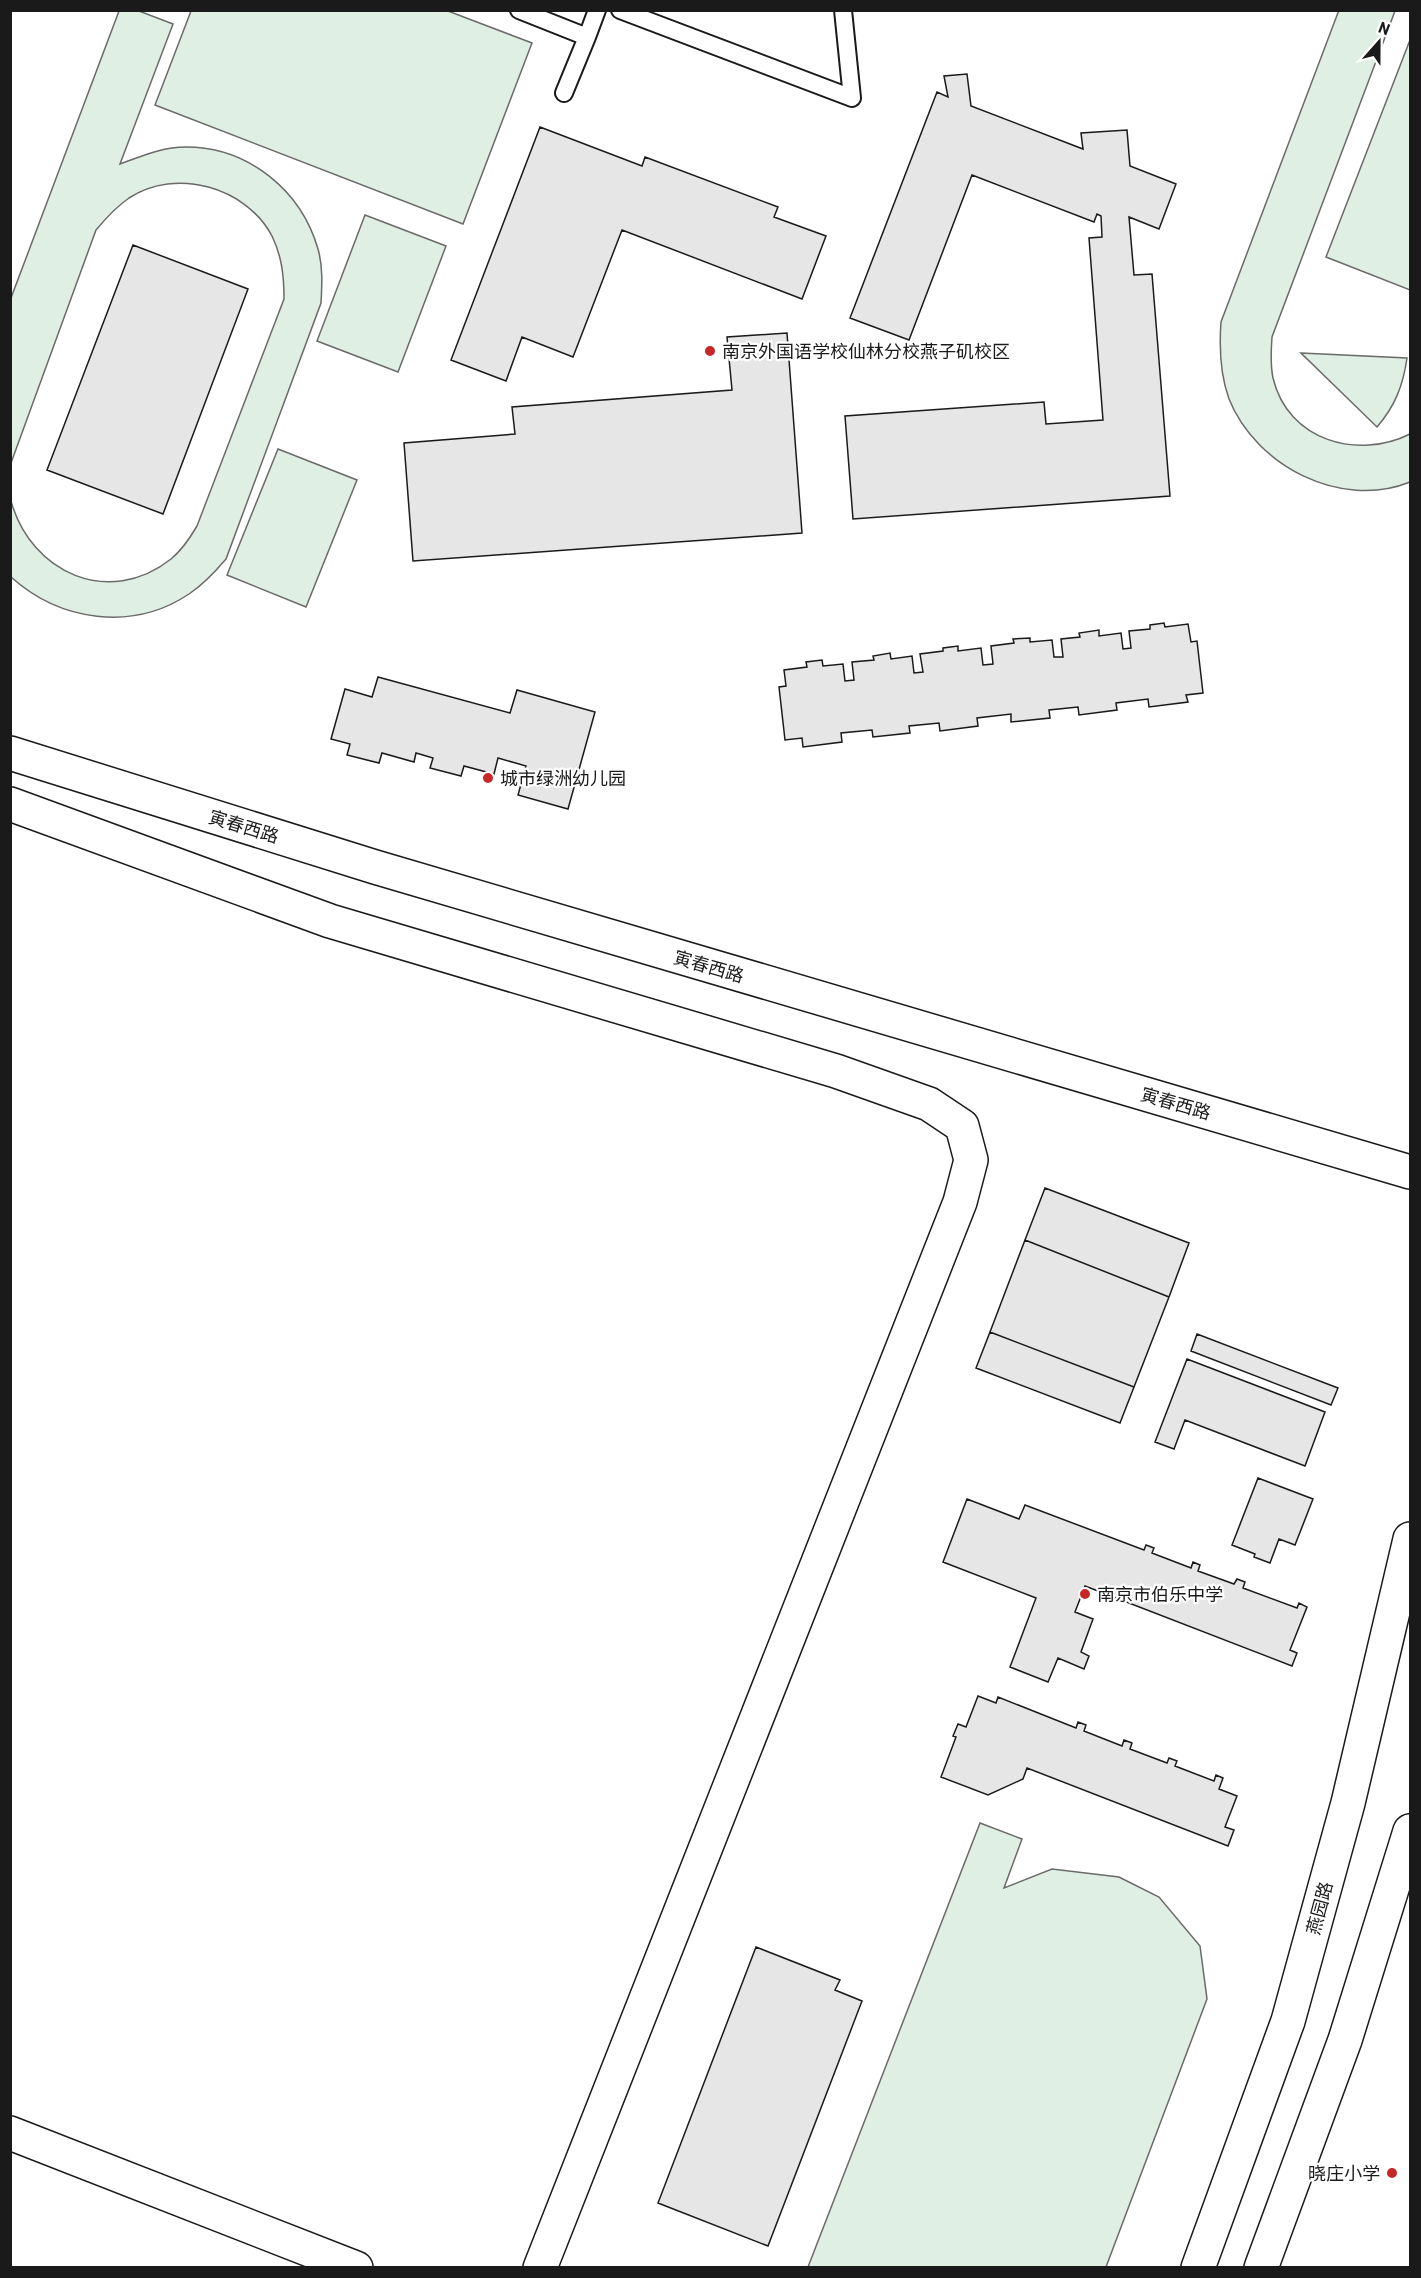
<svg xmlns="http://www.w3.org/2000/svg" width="1421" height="2278" font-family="Barlow,'Noto Sans SC',sans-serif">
<rect width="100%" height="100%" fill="#fff"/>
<path fill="#e0efe3" stroke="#6a6a6a" stroke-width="1.5" d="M1339,10l56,1 -123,326c-1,14 -2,27 1,41 15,63 85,82 137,56v48c-69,28 -154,-16 -181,-83 -9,-25 -10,-50 -8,-77z
M119,11h20l34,13 -53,140c22,-8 42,-17 66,-17 62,0 115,43 132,102 5,17 4,36 3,54l-95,256c-11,13 -22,25 -37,35 -57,38 -129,27 -178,-17v-76c20,72 98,107 160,58 11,-9 19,-21 26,-33l87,-227c0,-23 -2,-42 -12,-63 -26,-49 -96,-69 -143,-38 -13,9 -23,20 -33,32l-85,233v-165z
M191,11h257l84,32 -69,181 -308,-119z
M1410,40v250l-84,-33z
M365,215l81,31 -48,126 -81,-31z
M1301,353l106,5c-4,28 -12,48 -30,69z
M278,449l79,31 -51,127 -79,-32z
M980,1823l42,16 -18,49 48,-19 67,8 40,20 41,49 7,53 -101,268h-298z"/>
<path fill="#e6e6e6" stroke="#1a1a1a" stroke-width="1.5" d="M967,74l4,32 112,43 -2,-16 46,-3 3,36 46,18 -17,45 -30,-12 5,58 18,-1 18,222 -317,23 -8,-103 199,-14 2,22 57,-4 -14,-182 13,-1 -1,-21 -4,-2 -3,8 -122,-47 -63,165 -59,-22 87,-226 11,5 -4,-21z
M540,127l102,39 3,-9 133,50 -4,10 52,19 -24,63 -180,-69 -49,127 -51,-20 -16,44 -55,-21z
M133,245l115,44 -85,225 -116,-44z
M787,333l15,200 -389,28 -9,-118 111,-9 -3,-27 220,-17 -5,-53z
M1164,623l1,4 23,-3 3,18 6,-1 6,52 -17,2 2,7 -39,5 -1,-8 -32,4 1,7 -38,5 -1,-8 -29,3 1,8 -39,4v-8l-34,4 1,8 -38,5 -1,-8 -30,3 1,7 -37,4 -1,-7 -31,3 1,9 -39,5 -1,-9 -17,2 -6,-53 7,-1 -2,-16 23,-3 -1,-5 16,-2 1,6 20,-2 2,17 9,-1 -2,-18 22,-2 -1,-4 17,-3 1,6 21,-3 2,17 9,-1 -3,-18 23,-3v-3l15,-2v5l23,-3 2,17 10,-1 -2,-18 23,-3 -1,-4 17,-1v4l22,-2 2,17h9l-2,-18 19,-2 -1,-4 20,-3v6l22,-3 2,16 8,-1 -2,-17 21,-2v-4z
M378,677l132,36 7,-23 78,22 -27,97 -50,-14 8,-29 -28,-8 -4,16 -30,-8 -3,10 -31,-8 3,-10 -17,-5 -2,9 -32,-9 -3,10 -32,-8 3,-11 -19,-5 14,-50 27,8z
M1045,1188l144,55 -20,54 -144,-57z
M1025,1240l144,57 -35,90 -144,-55z
M990,1332l144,55 -14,36 -144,-55z
M1197,1334l141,54 -7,17 -140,-54z
M1187,1359l138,53 -20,54 -120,-46 -11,29 -19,-7z
M1258,1478l55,21 -18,46 -16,-6 -9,24 -16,-6 1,-3 -23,-9z
M967,1499l52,20 6,-14 119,45 2,-5 8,3 -2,5 39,15 2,-6 7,3 -2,6 36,13 3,-5 8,3 -2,6 54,20 2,-5 8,4 -17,43 7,3 -5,13 -207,-80 -10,26 18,7 -12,33 8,4 -5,13 -26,-11 -10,24 -38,-15 26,-69 -93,-36z
M978,1696l18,7 2,-6 78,31 2,-6 8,3 -2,6 38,15 2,-6 8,3 -2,6 37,14 2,-5 8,3 -2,5 39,15 2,-6 7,3 -4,11 18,7 -12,31 9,3 -6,16 -201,-78 -4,11 -35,16 -47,-18 15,-40 -3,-1 5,-12 8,3z
M756,1947l84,33 -5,10 27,11 -94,245 -110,-43z"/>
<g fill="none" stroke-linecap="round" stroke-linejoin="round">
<g stroke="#1a1a1a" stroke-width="20">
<path id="lane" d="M519,10l68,27 10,-27
M620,10l232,88 -9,-88
M564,93l23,-56"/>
</g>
<g stroke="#1a1a1a" stroke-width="36">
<path id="street" d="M10,804l320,117 506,150 93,33 33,22 9,34 -11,42 -420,1066
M10,2133l346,135"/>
</g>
<g stroke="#1a1a1a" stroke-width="36">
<path id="secondary" d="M10,753l365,114 1035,305
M1198,2268l90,-247 60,-218 62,-264
M1261,2268l84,-228 65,-209"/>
</g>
<use href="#lane" stroke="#fff" stroke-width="16"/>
<use href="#street" stroke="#fff" stroke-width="33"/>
<use href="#secondary" stroke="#fff" stroke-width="33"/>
</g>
<g fill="#c62828" stroke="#fff" stroke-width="2">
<circle cx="710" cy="351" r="6"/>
<circle cx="488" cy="778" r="6"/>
<circle cx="1085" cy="1594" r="6"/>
<circle cx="1392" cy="2173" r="6"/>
</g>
<g text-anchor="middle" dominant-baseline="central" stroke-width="4.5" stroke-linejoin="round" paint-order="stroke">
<g font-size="18" fill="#1a1a1a" stroke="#fff" text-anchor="start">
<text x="722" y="351">南京外国语学校仙林分校燕子矶校区</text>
<text x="500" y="778">城市绿洲幼儿园</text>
<text x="1097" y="1594">南京市伯乐中学</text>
<text x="1380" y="2173" text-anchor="end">晓庄小学</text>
</g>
<g font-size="18" fill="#1a1a1a" stroke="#fff">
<text transform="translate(244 826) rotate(17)">寅春西路</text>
<text transform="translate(709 966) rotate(16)">寅春西路</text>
<text transform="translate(1176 1103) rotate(16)">寅春西路</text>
<text transform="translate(1319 1908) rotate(-75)">燕园路</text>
</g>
</g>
<rect width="1421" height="2278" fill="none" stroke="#1a1a1a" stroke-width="24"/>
<g transform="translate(1379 42) rotate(21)" stroke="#ffffff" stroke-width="4.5" paint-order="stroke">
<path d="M0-4.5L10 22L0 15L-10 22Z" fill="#1a1a1a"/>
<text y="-9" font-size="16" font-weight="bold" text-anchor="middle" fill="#1a1a1a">N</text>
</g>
</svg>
